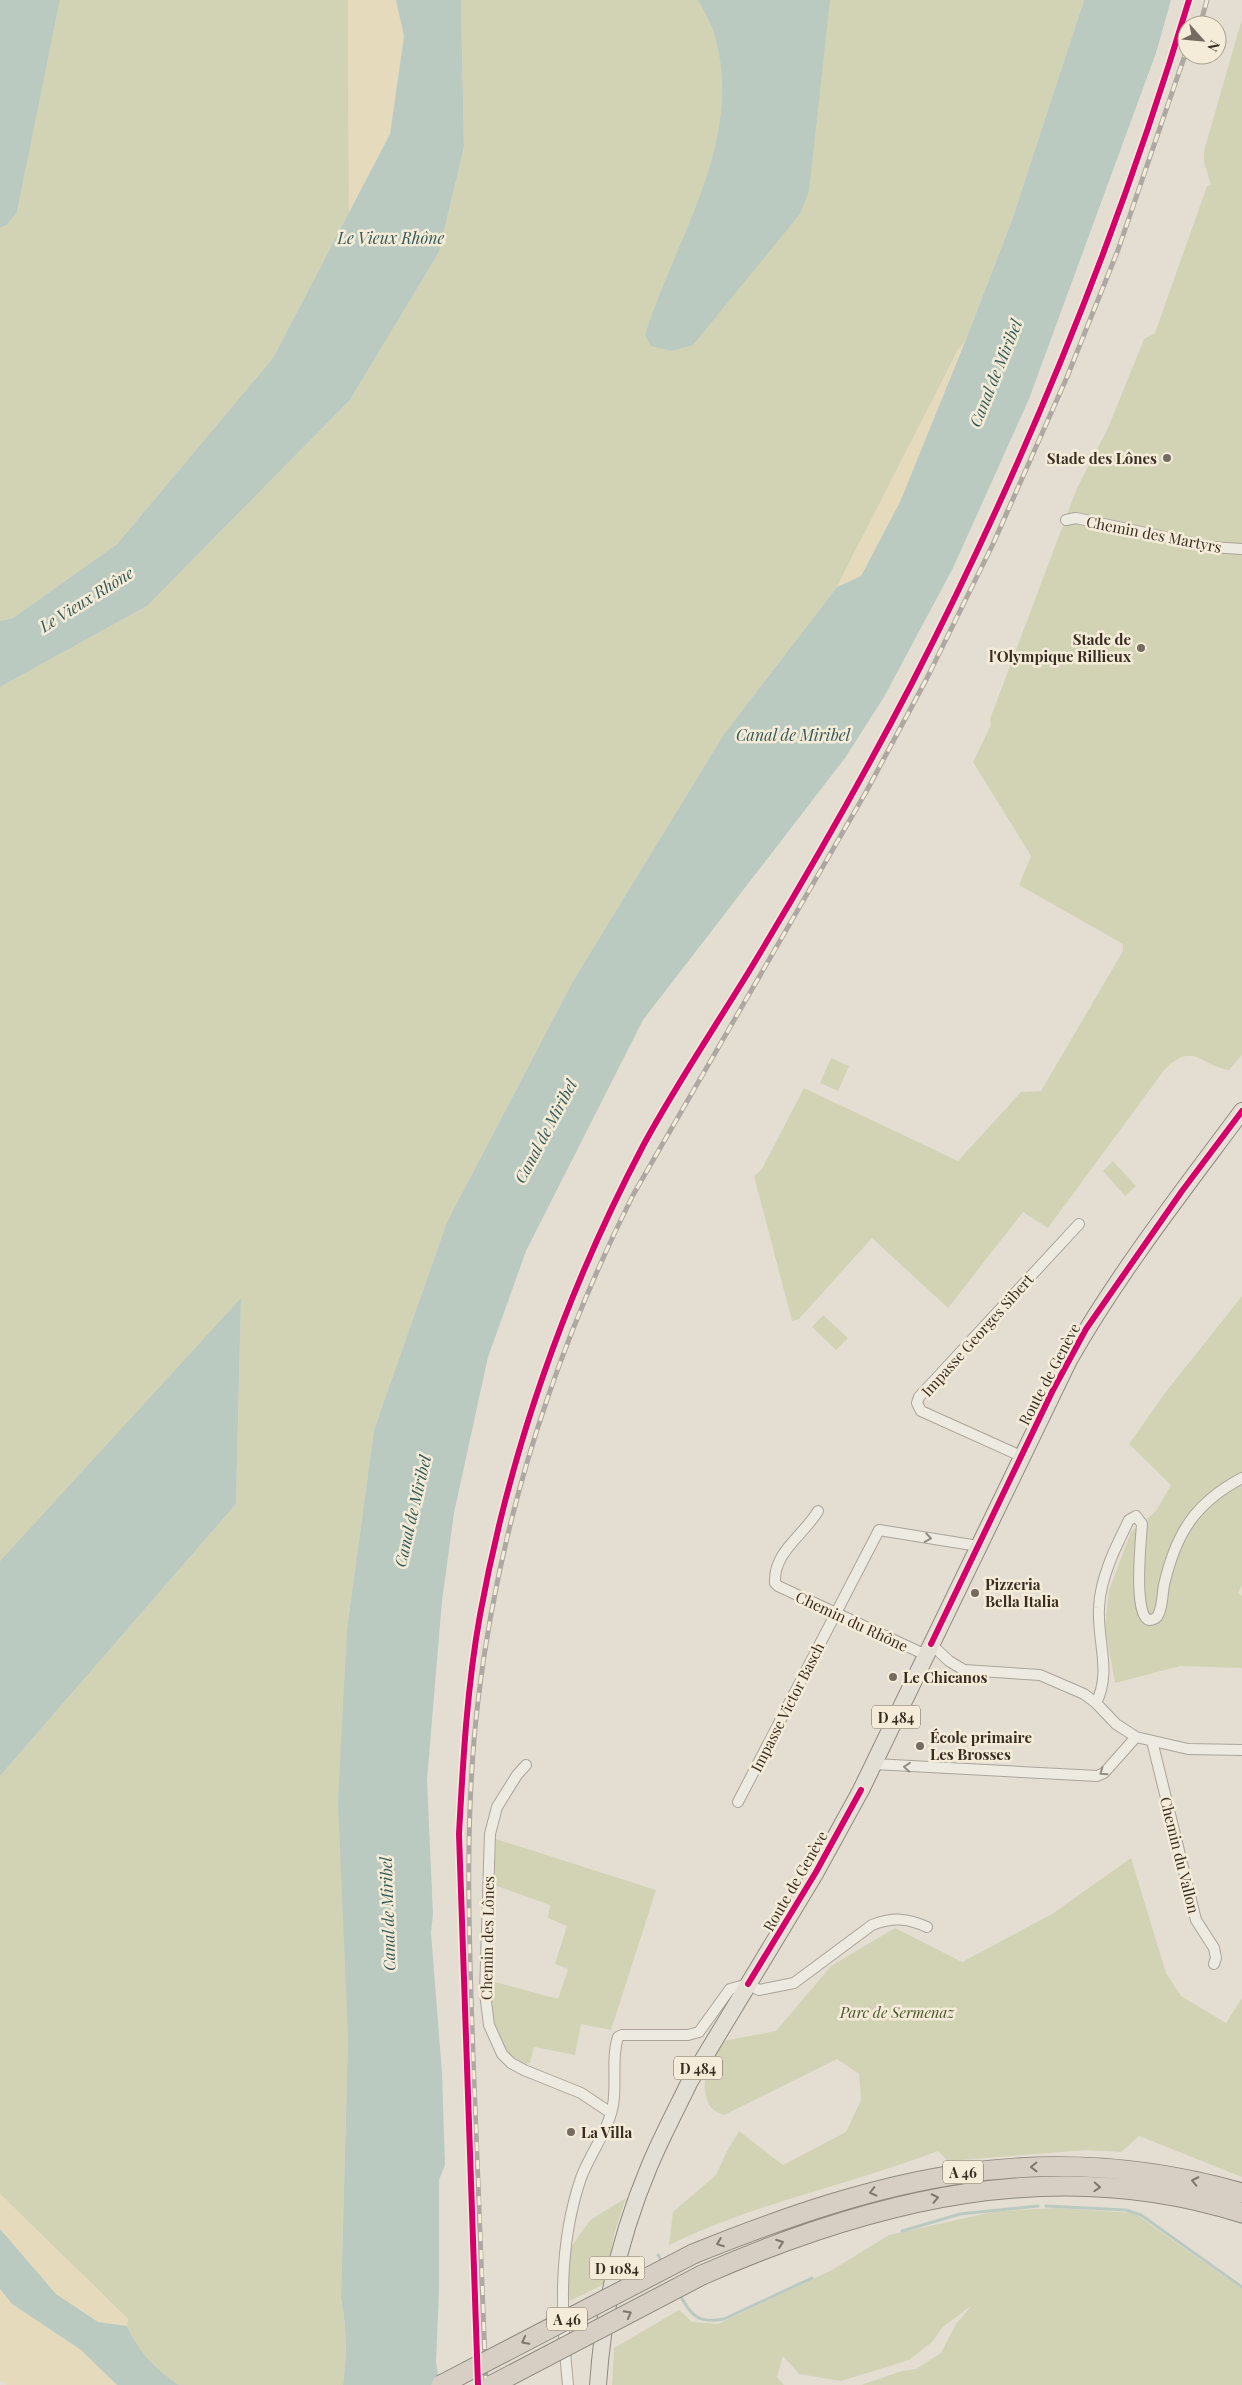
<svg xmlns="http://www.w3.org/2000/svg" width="1242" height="2385" font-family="'Playfair Display',serif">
<rect width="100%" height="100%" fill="#e4ded2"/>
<path fill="#d2d3b5" d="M60,0h288l1,213 -76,145 -156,186 -104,74 -13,3v-393l7,-3 10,-13z
M461,0h623l-72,220 -47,122 -7,8 -121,237 -113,147 -151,247 -126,241 -73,208 -27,199 1,409 -7,260c6,33 6,53 2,87h-164l-29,-22 -12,-15 -11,-22 1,-7 -128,-125v-418l236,-272 5,-205 -241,262v-874l147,-81 203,-206 89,-148 25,-105z
M1242,19v1036l-13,15c-30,-5 -35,-29 -64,-1l-117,159 -25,-16 -75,96 -76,-70 -73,81 -7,2 -38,-145 8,-7 42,-81 154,73 63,-69 20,-1 82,-140v-7l-104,-59 12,-29 -58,-94 18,-37 -1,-6 87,-231 31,-60 36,-89 11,-6 52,-147 4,-1 -7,-23v-11z
M831,1058l18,8 -11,25 -18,-8z
M1113,1161l23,25 -11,10 -22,-25z
M1242,1296v289l-4,8 4,3v72l-62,-2 -65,17 -10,-56 4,-37 22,-58 25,-21 15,-26 -42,-41 36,-51z
M823,1315l25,23 -12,12 -24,-23z
M496,1839l160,51 -45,140 -30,-6 -6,31 -41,-8 -4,16 -10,2c-4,-3 -10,-6 -13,-10 -12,-15 -24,-56 -16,-74l67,18 10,-30 -13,-5 12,-38 -19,-8 2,-13 -56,-20z
M1131,1858l35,115 15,23 45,27 16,-25v179l-103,-41 -18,16 -34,-2 -139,11 -10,-10c-89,34 -183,52 -269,94l4,-33 43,-37 11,-24 12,-20 44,34 63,-33 15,-32 -2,-26 -22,-15 -113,56c-11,-4 -15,-7 -18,-19 -6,-21 8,-37 18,-55l52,-10 55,-65 64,-38 67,34 90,-48z
M626,2198l-11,33 -11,53 -32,16 -8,1 1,-32 -7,-3 32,-46z
M1057,2208l77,5 108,76v96h-381l41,-14 14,-2 25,-16 15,-29 16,-19 -29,22 -11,15 -23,18 -68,21 -42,-7 -16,-18 -6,21 7,8h-172l2,-37 65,-38 13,12 26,2 114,-54 57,-35 108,-24z"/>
<path fill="#e5dabc" d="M348,0h48l8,36 -14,98 -41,79z
M965,342l-65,160 -39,74 -24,11 121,-237z
M0,2194l128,125 -1,7 -29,-4 -42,-28 -56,-65z
M0,2289l12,15 69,46 36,35h-110l-7,-5z"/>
<path fill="#bbcac1" d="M0,0h60l-43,212 -10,13 -7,3z
M396,0h65l3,147 -25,105 -89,148 -203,206 -147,81v-66l13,-3 104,-74 156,-186 117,-224 14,-98z
M698,0h132l-21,191 -9,23 -107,131 -22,6 -20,-5 -6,-11c31,-99 104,-200 67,-308 -4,-9 -9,-18 -14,-27z
M1084,0h87l-15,53 -127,346 -76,169 -69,129 -39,61 -202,262 -117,231 -38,106 -34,156 -12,88 -15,179 6,134 -2,19 11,139 3,93 -6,15v111l-3,71 4,23h-97c4,-34 4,-54 -2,-87l7,-260 -10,-237 9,-172 27,-199 73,-208 126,-241 151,-247 113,-147 24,-11 39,-74 65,-160 47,-122z
M241,1298l-5,206 -236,272v-215z
M0,2229l56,65 42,28 29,4c15,31 25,39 52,59h-62l-36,-35 -69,-46 -12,-15z"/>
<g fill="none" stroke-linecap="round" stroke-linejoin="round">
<path stroke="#bbcac1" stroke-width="3" d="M1046,2206l80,4 15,5 101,72
M902,2231l58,-17 78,-8
M658,2255l5,8
M680,2295c11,21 19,29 44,24l88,-41"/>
<g stroke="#aaa49a" stroke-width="12">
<path id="street" d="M1066,520l10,-2 135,29 31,2
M1021,1456l-100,-45 -4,-8 2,-6 160,-173
M818,1511c-14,24 -45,41 -43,72l3,3 148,69
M931,1644l18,17 15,9 76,5 44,19 12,9 20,21 20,13 52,12 54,1
M1096,1703c16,-31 1,-62 3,-95 1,-30 17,-62 30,-88l7,-4 6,8c-1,15 -9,92 7,96 4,0 8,-2 9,-5 5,-8 4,-21 6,-30 12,-52 31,-82 78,-107
M1152,1741l44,179 18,28 2,10 -2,6
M874,1764l223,12 7,-3 32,-36
M526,1765l-9,10 -20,32 -7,27 -5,159 4,32 13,29 9,9 13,7 57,23 30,20
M738,1802l141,-272 99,16
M568,2385c-7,-70 -10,-140 13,-207 9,-25 27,-46 32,-73 4,-22 -2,-47 5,-68l4,-2h66l11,-3 31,-43 18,-5 11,6 35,-7 78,-58c21,-8 35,-7 55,2"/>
</g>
<g stroke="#908981" stroke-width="18">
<path id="primary" d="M598,2385c5,-74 22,-149 51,-218 12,-29 27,-57 41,-86l126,-209 45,-82 208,-430c50,-88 113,-168 173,-249"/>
</g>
<g stroke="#908981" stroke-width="21">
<path id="highway" d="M693,2254c188,-76 348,-118 549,-61
M702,2275c173,-76 354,-121 540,-62"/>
</g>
<use href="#street" stroke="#edeae2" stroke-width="10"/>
<use href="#primary" stroke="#e4dfd5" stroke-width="16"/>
<use href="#highway" stroke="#d7cfc3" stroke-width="19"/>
<g stroke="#ada8a2" stroke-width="5">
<path id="rail" d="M1200,25l7,-25
M486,2385c-4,-110 -8,-220 -13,-330 -4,-118 -9,-236 5,-354 21,-177 75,-346 155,-506l233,-403 60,-112 67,-136 74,-167 51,-127 69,-201"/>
</g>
<use href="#rail" stroke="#f4ecd9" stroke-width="3" stroke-dasharray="9" stroke-linecap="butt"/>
<g stroke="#908981" stroke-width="21" stroke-linecap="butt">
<path id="highway-bridge" d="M441,2385l252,-131
M492,2385l210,-110"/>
</g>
<use href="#highway-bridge" stroke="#d7cfc3" stroke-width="19"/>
<g stroke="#f4ecd9" stroke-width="9">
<path id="cycleway" d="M931,1644l122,-254 33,-61 96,-138 60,-80
M748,1984l68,-112 45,-82
M478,2385l-19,-551c4,-73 8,-147 21,-219 30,-164 86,-323 164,-471 32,-59 69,-114 104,-171 57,-94 112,-190 163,-288 113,-219 207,-449 278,-685"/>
</g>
<use href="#cycleway" stroke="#d6006c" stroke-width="6"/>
</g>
<defs><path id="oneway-chevron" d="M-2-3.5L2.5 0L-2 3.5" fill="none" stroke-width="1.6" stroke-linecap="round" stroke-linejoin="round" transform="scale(1.25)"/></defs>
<g stroke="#938c82">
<use href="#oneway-chevron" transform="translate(928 1538) rotate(9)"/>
<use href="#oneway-chevron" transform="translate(907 1767) rotate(-175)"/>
<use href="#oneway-chevron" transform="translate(1103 1772) rotate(145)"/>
</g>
<g stroke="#80766a">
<use href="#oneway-chevron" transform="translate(1034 2167) rotate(179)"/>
<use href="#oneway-chevron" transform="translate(1195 2181) rotate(-168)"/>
<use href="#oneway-chevron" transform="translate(1097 2187) rotate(3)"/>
<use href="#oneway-chevron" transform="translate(873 2192) rotate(166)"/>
<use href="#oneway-chevron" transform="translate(935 2198) rotate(-12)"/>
<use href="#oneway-chevron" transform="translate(720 2243) rotate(159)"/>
<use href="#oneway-chevron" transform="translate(780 2243) rotate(-20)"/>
<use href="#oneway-chevron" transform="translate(628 2314) rotate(-28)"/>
<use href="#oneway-chevron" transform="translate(525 2341) rotate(152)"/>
</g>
<g fill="#756b60" stroke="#f4ecd9" stroke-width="2">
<circle cx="1167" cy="458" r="5"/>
<circle cx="1141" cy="648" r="5"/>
<circle cx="975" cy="1593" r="5"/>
<circle cx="893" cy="1677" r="5"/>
<circle cx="920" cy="1746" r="5"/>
<circle cx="571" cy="2132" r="5"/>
</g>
<g text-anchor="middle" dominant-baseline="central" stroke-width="5" stroke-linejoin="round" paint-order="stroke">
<g fill="#f4ecd9" stroke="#716659" stroke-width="1">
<rect x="872" y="1705.5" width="48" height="23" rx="4"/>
<rect x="674" y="2056.5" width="48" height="23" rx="4"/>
<rect x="943" y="2160.5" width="40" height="23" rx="4"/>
<rect x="589.5" y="2256.5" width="55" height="23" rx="4"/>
<rect x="547" y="2307.5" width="40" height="23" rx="4"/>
</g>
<g font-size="14" font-weight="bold" fill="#392d22">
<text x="896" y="1717">D 484</text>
<text x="698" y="2068">D 484</text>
<text x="963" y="2172">A 46</text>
<text x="617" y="2268">D 1084</text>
<text x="567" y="2319">A 46</text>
</g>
<g font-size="15" font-weight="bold" fill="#392d22" stroke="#f4ecd9" text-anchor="start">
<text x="1157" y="458" text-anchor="end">Stade des Lônes</text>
<text x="1131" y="639" text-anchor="end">Stade de<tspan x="1131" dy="17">l'Olympique Rillieux</tspan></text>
<text x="985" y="1584">Pizzeria<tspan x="985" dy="17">Bella Italia</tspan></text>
<text x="903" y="1677">Le Chicanos</text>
<text x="930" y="1737">École primaire<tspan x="930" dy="17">Les Brosses</tspan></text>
<text x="581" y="2132">La Villa</text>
</g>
<g font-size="15" fill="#392d22" stroke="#f4ecd9">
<text transform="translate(1154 534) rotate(11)">Chemin des Martyrs</text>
<text transform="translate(977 1335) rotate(-48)">Impasse Georges Sibert</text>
<text transform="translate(1049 1374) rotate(-62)">Route de Genève</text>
<text transform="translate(852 1621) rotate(25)">Chemin du Rhône</text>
<text transform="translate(787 1707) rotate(-63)">Impasse Victor Basch</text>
<text transform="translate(1180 1855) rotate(76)">Chemin du Vallon</text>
<text transform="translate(795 1881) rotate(-60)">Route de Genève</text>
<text transform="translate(487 1938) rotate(-89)">Chemin des Lônes</text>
</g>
<g font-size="15" font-style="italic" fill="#49542a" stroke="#f4ecd9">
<text x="897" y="2012">Parc de Sermenaz</text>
</g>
<g font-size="16" font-style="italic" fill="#325855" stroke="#f4ecd9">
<text x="391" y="237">Le Vieux Rhône</text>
<text transform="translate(995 373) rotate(-68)">Canal de Miribel</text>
<text transform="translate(86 599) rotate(-32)">Le Vieux Rhône</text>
<text x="793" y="734">Canal de Miribel</text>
<text transform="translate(545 1131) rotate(-62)">Canal de Miribel</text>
<text transform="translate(412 1511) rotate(-77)">Canal de Miribel</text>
<text transform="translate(387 1914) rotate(-92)">Canal de Miribel</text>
</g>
</g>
<g transform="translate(1202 40) rotate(117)"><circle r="24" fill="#f4ecd9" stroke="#a9a090"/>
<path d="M0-4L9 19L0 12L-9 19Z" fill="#756b60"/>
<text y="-8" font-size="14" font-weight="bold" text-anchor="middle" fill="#392d22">N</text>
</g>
</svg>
